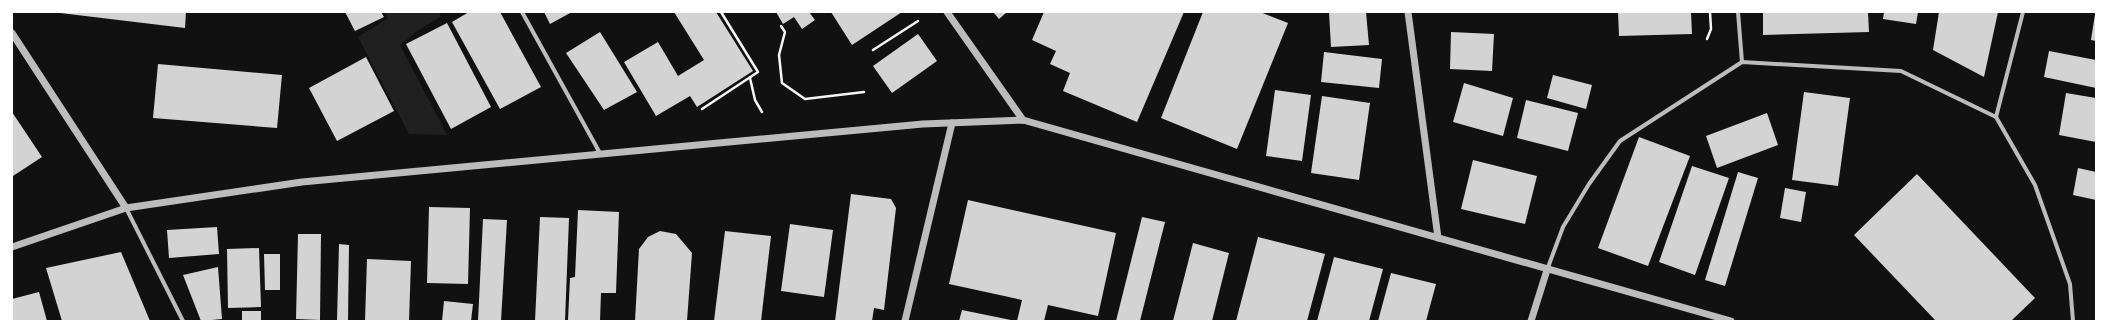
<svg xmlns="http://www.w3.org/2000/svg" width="2108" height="333" viewBox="0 0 2108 333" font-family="Signika,sans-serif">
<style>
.green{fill:#202020}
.building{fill:#d3d3d3}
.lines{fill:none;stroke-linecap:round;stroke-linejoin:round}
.path{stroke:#f5f5f5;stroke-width:2.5}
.minor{stroke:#bcbcbc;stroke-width:4}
.tertiary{stroke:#bcbcbc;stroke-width:7}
</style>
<rect width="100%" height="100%" fill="#111"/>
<polygon class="green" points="385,12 439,12 441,17 421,28 400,45 447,135 409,134 358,37 388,18"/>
<g class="building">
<polygon points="52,12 186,12 185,28"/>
<polygon points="345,12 381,12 384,17 355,31"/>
<polygon points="469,12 500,12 541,87 500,109 452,22"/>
<polygon points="544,12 572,12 550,24"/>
<polygon points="674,12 716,12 753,71 697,107 690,96 656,116 624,62 658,42 678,76 704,60"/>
<polygon points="776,12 809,12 815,20 802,29 794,17 783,24"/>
<polygon points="831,12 902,12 852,45"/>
<polygon points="993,12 1007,12 999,19"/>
<polygon points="1044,12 1184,12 1137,122 1063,91 1070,73 1050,64 1056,51 1032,40"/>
<polygon points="1203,12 1260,12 1288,23 1237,149 1161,118"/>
<polygon points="1329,12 1366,12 1369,45 1331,47"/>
<polygon points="1618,12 1691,12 1692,34 1619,36"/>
<polygon points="1763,12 1868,12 1869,32 1763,35"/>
<polygon points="1884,12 1918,12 1916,24 1883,19"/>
<polygon points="1939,12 1998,12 1984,77 1933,50"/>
<polygon points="2095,14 2096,15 2096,41 2091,40"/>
<polygon points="447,23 491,107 451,129 406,44"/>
<polygon points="600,32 637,92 604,110 566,53"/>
<polygon points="1451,32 1494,34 1492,71 1450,69"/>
<polygon points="918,34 937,61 892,93 873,66"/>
<polygon points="2049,51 2096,60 2096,88 2044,77"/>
<polygon points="1324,52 1382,59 1379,88 1321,82"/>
<polygon points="366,57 394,111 337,141 309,88"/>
<polygon points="158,64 282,75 277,128 153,118"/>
<polygon points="1553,75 1592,85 1586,109 1547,98"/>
<polygon points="1464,83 1513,98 1503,136 1453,122"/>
<polygon points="1275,90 1311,95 1302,161 1266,156"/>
<polygon points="1804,92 1850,98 1838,186 1792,180"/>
<polygon points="2066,93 2096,98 2096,142 2059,135"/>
<polygon points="1322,96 1370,103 1359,180 1311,173"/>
<polygon points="1526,100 1578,113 1568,151 1517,138"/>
<polygon points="12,112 42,157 13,176 12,174"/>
<polygon points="1767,113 1778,145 1717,168 1706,136"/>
<polygon points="1639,137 1690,156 1648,266 1598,248"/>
<polygon points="1473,160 1537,176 1525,224 1461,209"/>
<polygon points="1692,166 1729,178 1695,275 1659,262"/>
<polygon points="2078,168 2096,172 2096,200 2073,195"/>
<polygon points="1738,172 1758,178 1725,286 1705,280"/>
<polygon points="1917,174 2035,298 2011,321 1936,321 1854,235"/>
<polygon points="1785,188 1806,192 1801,222 1780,218"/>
<polygon points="851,194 891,199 896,208 884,310 874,308 872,321 835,321"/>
<polygon points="968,200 1116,233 1098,316 1048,305 1044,321 1017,321 1022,300 949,284"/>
<polygon points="429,207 470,208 468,284 427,283"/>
<polygon points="578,210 619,212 616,293 601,293 600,321 568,320 570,278 575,277"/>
<polygon points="540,217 569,218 565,321 535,321"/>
<polygon points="1142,217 1165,222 1140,321 1116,321"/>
<polygon points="483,219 507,220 501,321 478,321"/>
<polygon points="790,224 833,230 824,297 781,291"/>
<polygon points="217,227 219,254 169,258 167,230"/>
<polygon points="660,231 676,234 692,253 687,321 635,321 639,249 648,237"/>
<polygon points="725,231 771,236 761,321 714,321"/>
<polygon points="298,234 321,234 320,320 296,319"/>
<polygon points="1258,237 1325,254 1307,321 1236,321"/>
<polygon points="1193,243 1229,253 1212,321 1173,321"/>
<polygon points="339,244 349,245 348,321 337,321"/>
<polygon points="259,248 261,307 228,308 227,249"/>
<polygon points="121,252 150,321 62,321 46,268"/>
<polygon points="264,254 280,254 280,290 265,290"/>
<polygon points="1334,257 1383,269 1369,321 1317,321"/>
<polygon points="367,259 411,261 409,321 365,321"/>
<polygon points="218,267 222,319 201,321 183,275"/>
<polygon points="1391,273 1436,284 1426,321 1378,321"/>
<polygon points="39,292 47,321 12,321 12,299"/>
<polygon points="444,301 473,304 471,321 442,321"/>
<polygon points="962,310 1011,320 1011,321 959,321"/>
<rect x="242" y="311" width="19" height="10"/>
</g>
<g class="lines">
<g class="path">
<polyline points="781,26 785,32 779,55 782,83 805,99 864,92"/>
<polyline points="1707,39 1711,29 1710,12"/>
<polyline points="873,50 918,21"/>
<polyline points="750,78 755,100 762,112"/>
<polyline points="702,109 758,72 721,12"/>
</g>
<g class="minor">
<polyline points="522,12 601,155"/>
<polyline points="1738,12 1742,62"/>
<polyline points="2023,12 1996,117 2035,185 2070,284 2073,321"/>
<polyline points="126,208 183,321"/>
<polyline points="1547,270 1563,227 1589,184 1620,141 1742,62 1901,71 1996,117"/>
</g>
<g class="tertiary">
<polyline points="947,12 1023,120"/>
<polyline points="1408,12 1438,238"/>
<polyline points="12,33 126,208"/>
<polyline points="12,247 126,208 302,182 923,124 1023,120 1731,321"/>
<polyline points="905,321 952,123"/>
<polyline points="1531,321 1547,270"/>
</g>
</g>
<rect width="2108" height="333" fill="none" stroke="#ffffff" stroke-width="26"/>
</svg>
